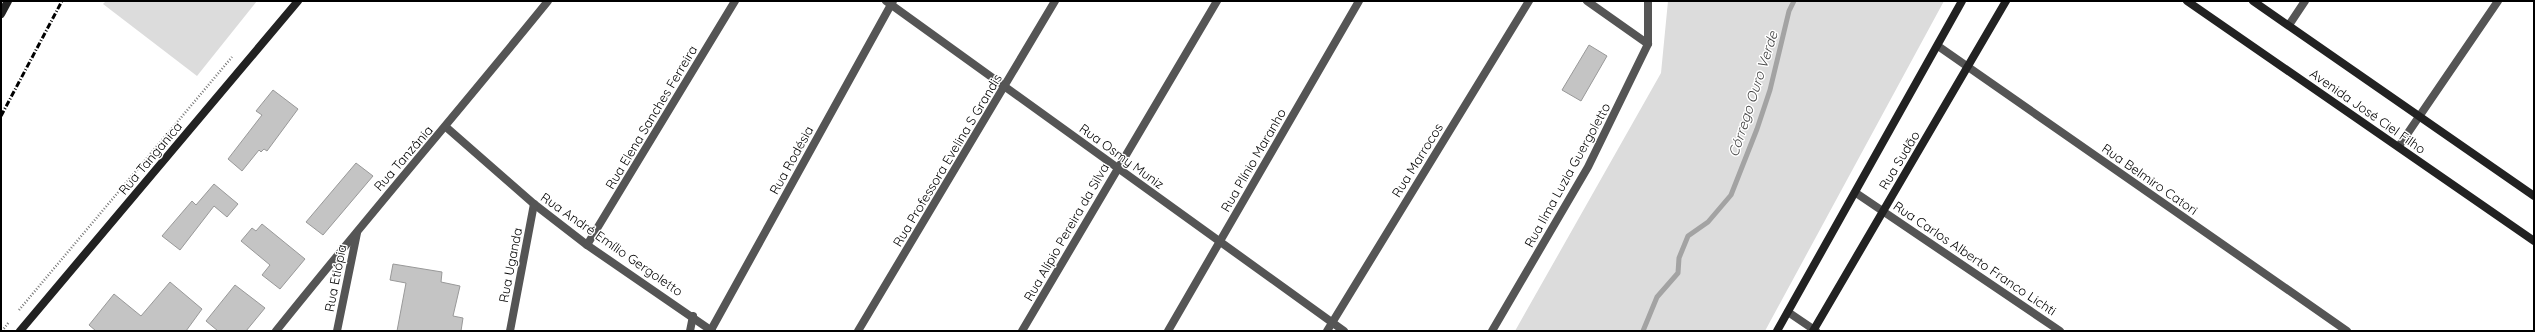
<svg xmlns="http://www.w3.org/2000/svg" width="2535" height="332" viewBox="0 0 2535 332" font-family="Quicksand,sans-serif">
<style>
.green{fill:#dcdcdc}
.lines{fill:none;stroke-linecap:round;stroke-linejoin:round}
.stream{stroke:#a3a3a3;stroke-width:5}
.building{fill:#c4c4c4;stroke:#999}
.path{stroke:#777;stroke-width:2.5;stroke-dasharray:1 2;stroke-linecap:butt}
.street{stroke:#555;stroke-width:8}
.secondary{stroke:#222;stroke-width:8}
.rail{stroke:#000;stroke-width:3;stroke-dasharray:6 2 1 2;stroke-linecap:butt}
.labels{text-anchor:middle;stroke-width:3;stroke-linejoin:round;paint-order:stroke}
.street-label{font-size:13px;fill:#000;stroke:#fff}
.water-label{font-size:14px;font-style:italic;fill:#444;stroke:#fff}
</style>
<rect width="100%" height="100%" fill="#fff"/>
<g class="green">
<polygon points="106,1 257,1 197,76 103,4"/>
<polygon points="1668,1 1944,1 1765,331 1515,331 1661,73"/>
</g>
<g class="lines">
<polyline class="stream" points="1643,331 1657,297 1678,273 1679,258 1688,236 1708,222 1731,195 1757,129 1770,90 1789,11 1794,1"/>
</g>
<g class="building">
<polygon points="1589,45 1607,56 1581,101 1562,90"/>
<polygon points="273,90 298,109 267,151 264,149 261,152 259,150 242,171 228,159 262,115 256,111"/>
<polygon points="356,163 373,176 323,235 306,222"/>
<polygon points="214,184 238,204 227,217 214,206 180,250 162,236 192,201 196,205"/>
<polygon points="262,224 305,259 280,289 262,275 270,265 241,241 252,228 256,231"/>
<polygon points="393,264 442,272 441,282 460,286 453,316 463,318 461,331 397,331 406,283 390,280"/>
<polygon points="170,282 202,309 186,331 96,331 89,325 114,294 141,316"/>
<polygon points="235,285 265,308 246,331 218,331 206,321"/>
</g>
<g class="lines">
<g class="path">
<polyline points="19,310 232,57"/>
<polyline points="2,331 9,322"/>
</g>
<g class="street">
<polyline points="886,1 1344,331"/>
<polyline points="1587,1 1648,44"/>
<polyline points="2289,25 2305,1"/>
<polyline points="1938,46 2347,331"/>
<polyline points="446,127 534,204 587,245 712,331"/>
<polyline points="2399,146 2498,1"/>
<polyline points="1856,193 2060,331"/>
<polyline points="587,245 735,1"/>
<polyline points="1788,312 1816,331"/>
<polyline points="711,330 893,1"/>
<path d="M276,331C365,220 458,112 548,1"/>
<polyline points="337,331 357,233"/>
<polyline points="510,331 534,204"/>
<polyline points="690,331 693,316"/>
<polyline points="858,331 1055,1"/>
<polyline points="1022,331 1217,1"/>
<polyline points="1168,331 1359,1"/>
<polyline points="1327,331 1529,1"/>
<polyline points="1492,331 1588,167 1648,44 1648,1"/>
</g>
<g class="secondary">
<polyline points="2187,1 2534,241"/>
<polyline points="2253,1 2534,196"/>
<polyline points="1,14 8,1"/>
<polyline points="20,331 298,1"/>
<polyline points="1777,331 1962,1"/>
<polyline points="1813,331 2006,1"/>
</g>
<polyline class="rail" points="1,116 62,1"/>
</g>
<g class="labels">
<g class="street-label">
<text transform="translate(2368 111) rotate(35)" y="5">Avenida José Ciel Filho</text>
<text transform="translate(651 117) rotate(-59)" y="5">Rua Elena Sanches Ferreira</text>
<text transform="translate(1122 156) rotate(36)" y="5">Rua Osmy Muniz</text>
<text transform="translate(150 158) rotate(-50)" y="5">Rua Tanganica</text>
<text transform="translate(403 158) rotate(-49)" y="5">Rua Tanzânia</text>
<text transform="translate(791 160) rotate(-61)" y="5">Rua Rodésia</text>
<text transform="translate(947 160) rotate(-59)" y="5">Rua Professora Evelina S Grandis</text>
<text transform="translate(1253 160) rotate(-60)" y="5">Rua Plínio Maranho</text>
<text transform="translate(1417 160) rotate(-58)" y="5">Rua Marrocos</text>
<text transform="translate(1899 160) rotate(-59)" y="5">Rua Sudão</text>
<text transform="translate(1567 175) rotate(-61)" y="5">Rua Ilma Luzia Guergoletto</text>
<text transform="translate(2150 179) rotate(35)" y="5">Rua Belmiro Catori</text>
<text transform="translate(1066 232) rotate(-60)" y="5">Rua Alípio Pereira da Silva</text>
<text transform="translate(612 244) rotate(35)" y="5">Rua André Emílio Gergoletto</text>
<text transform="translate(1975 258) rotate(34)" y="5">Rua Carlos Alberto Franco Lichti</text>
<text transform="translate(510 265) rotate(-79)" y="5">Rua Uganda</text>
<text transform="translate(335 278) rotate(-79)" y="5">Rua Etiópia</text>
</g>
<g class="water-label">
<text transform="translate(1753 94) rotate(-72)" y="5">Córrego Ouro Verde</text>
</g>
</g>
<rect width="2535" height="332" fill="none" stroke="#000000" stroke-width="4"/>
</svg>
